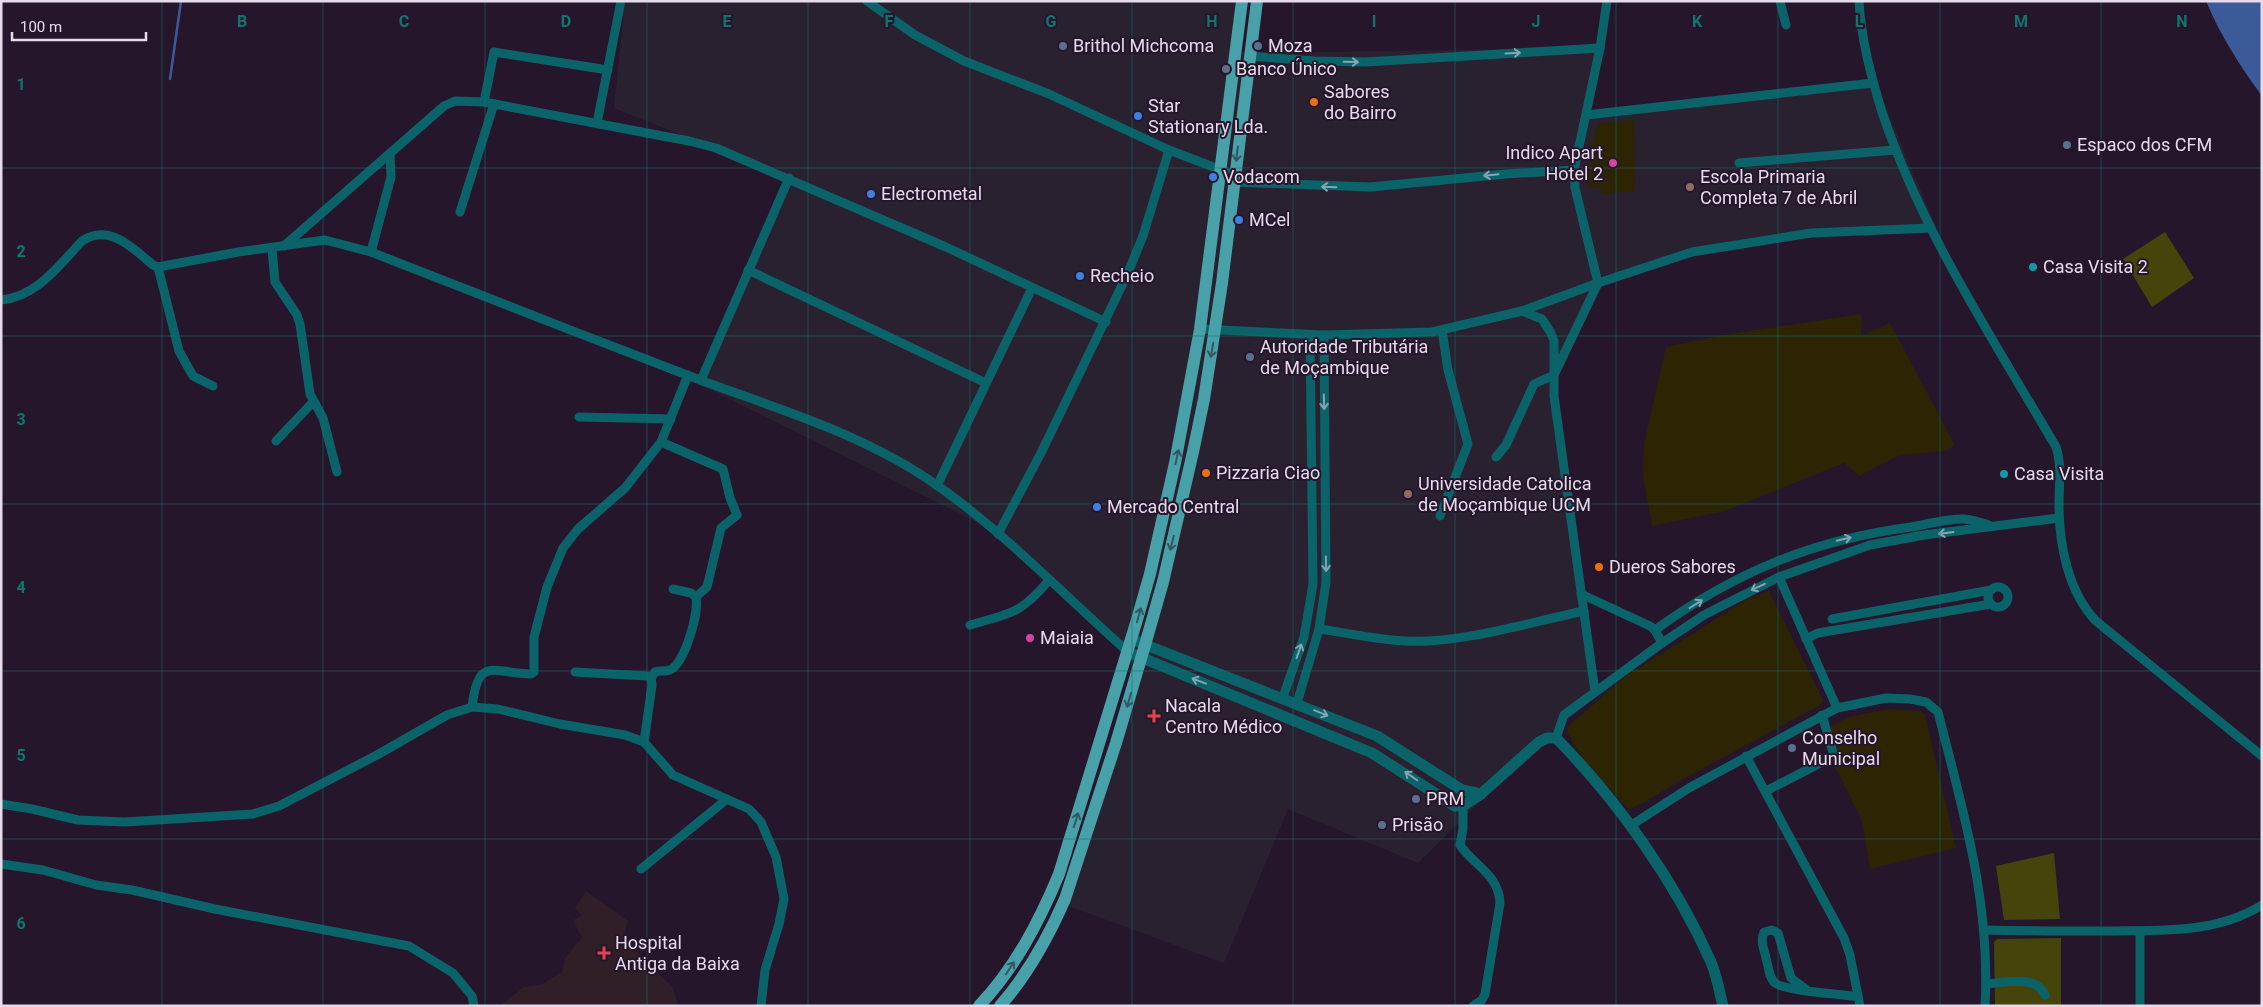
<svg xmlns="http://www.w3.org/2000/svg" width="2263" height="1007" viewBox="0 0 2263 1007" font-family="Roboto,sans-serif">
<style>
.commercial{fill:#292130}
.medical{fill:#301f26}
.green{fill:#45450b}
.sand{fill:#2c2403}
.water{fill:#3d5a98}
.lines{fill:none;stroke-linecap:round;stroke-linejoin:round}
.stream{stroke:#3d5a98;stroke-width:2.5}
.minor{stroke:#0b636a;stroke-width:9}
.tertiary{stroke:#0b636a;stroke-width:11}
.primary{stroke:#48a1a9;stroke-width:12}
.oneway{stroke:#83a5b0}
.oneway2{stroke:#355564}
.grid{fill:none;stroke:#0f766e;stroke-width:1;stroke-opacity:0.55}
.service-dot{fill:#5c6f8a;stroke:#26162c;stroke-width:2}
.food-dot{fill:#e8710a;stroke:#26162c;stroke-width:2}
.shop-dot{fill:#3f7fe0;stroke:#26162c;stroke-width:2}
.hotel-dot{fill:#d1479c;stroke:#26162c;stroke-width:2}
.education-dot{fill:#8d6e63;stroke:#26162c;stroke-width:2}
.culture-dot{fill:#0f9aa8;stroke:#26162c;stroke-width:2}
.health-dot{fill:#e0444e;stroke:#26162c;stroke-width:2}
.labels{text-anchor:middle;stroke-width:4;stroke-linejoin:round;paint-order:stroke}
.poi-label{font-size:18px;fill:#e6dbea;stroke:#26162c;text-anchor:start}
.grid-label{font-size:16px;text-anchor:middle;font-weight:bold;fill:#0f766e;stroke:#26162c;stroke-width:4;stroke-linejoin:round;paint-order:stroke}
</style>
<rect width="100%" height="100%" fill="#26162c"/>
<polygon class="commercial" points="625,1 1241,1 1235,51 1250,53 1597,48 1586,113 1876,84 1936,227 1812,230 1595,277 1551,375 1600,694 1543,739 1418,863 1288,809 1224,963 1066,905 1144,663 1100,633 999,533 697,383 789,178 614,108"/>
<polygon class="medical" points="586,891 628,921 623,938 673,988 678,1006 499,1006 524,987 542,984 562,972 565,958 582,938 573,920 582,916 575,908"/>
<g class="green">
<polygon points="2165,232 2194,278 2152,307 2123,259"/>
<polygon points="2054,853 2060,919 2004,920 1996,866"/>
<polygon points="2061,938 2061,1006 1995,1006 1994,942 1997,939"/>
</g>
<g class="sand">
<polygon points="1634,120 1635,191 1603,194 1601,188 1588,186 1591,149 1598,123"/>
<polygon points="1862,314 1861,336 1890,323 1955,445 1946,451 1900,455 1859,476 1844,463 1725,511 1652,526 1643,476 1644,444 1666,347 1723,335"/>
<path d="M1769,591L1823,700L1822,704L1678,782L1643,803L1629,809C1605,785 1579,760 1566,728L1626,676L1746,600Z"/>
<polygon points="1888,709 1919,711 1925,714 1956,848 1870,869 1862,821 1835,766 1836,756 1831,726 1849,717"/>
</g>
<path class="water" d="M2206,1H2262V96C2240,66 2220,35 2206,1Z"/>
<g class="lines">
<polyline class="stream" points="170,79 181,1"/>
<g class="minor">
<polyline points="867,1 915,35 964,61 1049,94 1169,150 1234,175"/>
<polyline points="1780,1 1786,25"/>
<path d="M1859,1C1861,39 1871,76 1882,112C1922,232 1993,339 2056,447C2062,465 2059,486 2059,505C2059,544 2068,592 2096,621L2262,756"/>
<polyline points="1250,56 1314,61 1365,62 1600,48"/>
<polyline points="484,102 494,52 608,70"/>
<polyline points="1586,115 1873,83"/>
<polyline points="597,123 621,1"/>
<polyline points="1739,163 1895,150"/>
<polyline points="1234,182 1370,187 1506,174 1574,170"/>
<polyline points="460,212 494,104"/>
<polyline points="284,246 444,106 455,101 484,102 689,141 716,148 946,247 1106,322"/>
<polyline points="272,249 275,282 297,315 300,324 310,394 323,418 337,472"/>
<polyline points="371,252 391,177 390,153"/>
<polyline points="158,267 179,351 193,376 213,386"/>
<polyline points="748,270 986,383"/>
<path d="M1,300C37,297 59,265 82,241C109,223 133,248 153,265L158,267L238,252L325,240L371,252C481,295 590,338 700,380C781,410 866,435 938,486C1006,534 1065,596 1128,652"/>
<polyline points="1522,311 1542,319 1551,333 1554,341 1554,396 1595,692"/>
<polyline points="1200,329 1324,335 1432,332 1522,311 1598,283 1692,252 1811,233 1930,228"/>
<polyline points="701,380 789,178"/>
<polyline points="579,417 671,419"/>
<polyline points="276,441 314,401"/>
<polyline points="661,442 723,469 730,498 737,515 721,528 707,587 696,597"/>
<polyline points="1496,457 1506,445 1534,384 1554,375 1598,283 1575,188 1574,170 1600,48 1607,1"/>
<polyline points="937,486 1032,288"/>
<polyline points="1440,516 1468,444 1448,370 1442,330"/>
<polyline points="998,534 1041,453 1127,275 1143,236 1169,150"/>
<polyline points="1779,577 1837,708"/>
<circle cx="1998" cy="597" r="10"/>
<polyline points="1581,594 1650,626 1655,630 1662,643"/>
<polyline points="1832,619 1991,590"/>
<path d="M970,625C1011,613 1021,614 1049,580"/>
<path d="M1319,629C1348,633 1377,640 1406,641C1459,644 1531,622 1584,611"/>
<path d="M1655,630C1735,572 1813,540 1911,527C1928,524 1946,519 1963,519C1972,519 1981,523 1989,525"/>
<polyline points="1806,639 1818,633 1991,604"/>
<polyline points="575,672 647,676 651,678 652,685 644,742"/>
<path d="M651,678L655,672C660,670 665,672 670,670C685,663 699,613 696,597L691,593L673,589"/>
<polyline points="1283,697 1304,637 1313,584 1310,335"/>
<polyline points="1297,703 1319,629 1326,582 1324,335"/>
<path d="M472,707C478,655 493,673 531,674L534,672V637L547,587L563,548L578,529L625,488L661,442L688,375"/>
<polyline points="1556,738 1564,715 1662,643 1704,615 1779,577 1870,545 1924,535 2059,518"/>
<polyline points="1746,756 1844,938 1850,955 1860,1006"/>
<polyline points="1766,791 1834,756 1822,715"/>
<polyline points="1,804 32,809 78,820 125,822 253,814 279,806 377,755 447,715 472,707 498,709 560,724 625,735 644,742 673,775 749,809 761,822 776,857 784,899 779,924 765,970 761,1006"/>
<path d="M1463,806V829L1460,845C1473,865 1499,874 1500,903L1485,994L1482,1000L1473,1006"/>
<path d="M1630,826L1689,788L1837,708L1886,698L1910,699L1926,702L1938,712C1963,811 1991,903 1985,1006"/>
<polyline points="1,864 43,870 96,885 132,890 215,909 409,946 453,973 472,996 474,1006"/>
<polyline points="641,869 727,799"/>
<path d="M1985,930C2026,931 2067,931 2108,931C2161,930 2215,934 2262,905"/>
<polyline points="2140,931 2140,1006"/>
<path d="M1986,984C2005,983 2036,974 2045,995"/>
<path d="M1807,990L1791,978L1778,933L1772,930L1764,932C1760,941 1764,949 1766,958C1768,965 1769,978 1775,983C1784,991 1843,994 1858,997"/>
</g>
<g class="tertiary">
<polyline points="1131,639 1377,736 1462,790 1481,794"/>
<path d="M1128,652L1372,753L1455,806H1463L1481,794L1539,742L1547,738H1556C1618,801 1675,881 1711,962C1717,976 1719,991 1723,1006"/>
</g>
<g class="primary">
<path d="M979,1006C1015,968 1039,922 1059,874L1136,623L1150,574L1175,463L1200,329L1242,1"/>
<path d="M1000,1006C1028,974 1048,938 1065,899L1116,743L1145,645L1163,582L1193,452L1204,399L1222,283L1257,1"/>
</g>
</g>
<defs><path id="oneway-shaft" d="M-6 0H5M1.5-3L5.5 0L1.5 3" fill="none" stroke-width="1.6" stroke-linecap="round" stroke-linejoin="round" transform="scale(1.25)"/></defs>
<g class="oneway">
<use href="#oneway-shaft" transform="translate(1513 53) rotate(-3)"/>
<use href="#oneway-shaft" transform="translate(1351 62) rotate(1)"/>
<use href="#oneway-shaft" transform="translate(1491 175) rotate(174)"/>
<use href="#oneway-shaft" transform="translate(1329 187) rotate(-178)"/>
<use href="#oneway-shaft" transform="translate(1324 402) rotate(89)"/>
<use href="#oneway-shaft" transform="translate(1946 533) rotate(173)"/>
<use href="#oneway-shaft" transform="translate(1844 539) rotate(-13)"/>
<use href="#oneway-shaft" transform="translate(1326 564) rotate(89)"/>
<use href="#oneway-shaft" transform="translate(1758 587) rotate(155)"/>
<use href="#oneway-shaft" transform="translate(1696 604) rotate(-32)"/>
<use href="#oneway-shaft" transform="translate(1299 651) rotate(-71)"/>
<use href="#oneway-shaft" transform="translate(1199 681) rotate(-159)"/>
<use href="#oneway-shaft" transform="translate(1321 713) rotate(22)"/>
<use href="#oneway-shaft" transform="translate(1411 776) rotate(-145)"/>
</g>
<g class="oneway2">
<use href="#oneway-shaft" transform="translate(1237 154) rotate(97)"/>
<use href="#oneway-shaft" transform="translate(1212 350) rotate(100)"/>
<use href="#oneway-shaft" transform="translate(1177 457) rotate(-78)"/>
<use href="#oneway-shaft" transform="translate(1172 543) rotate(104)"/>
<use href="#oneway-shaft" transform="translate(1139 615) rotate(-74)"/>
<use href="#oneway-shaft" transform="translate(1129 700) rotate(106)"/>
<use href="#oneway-shaft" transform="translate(1076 820) rotate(-73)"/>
<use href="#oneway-shaft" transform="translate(1010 968) rotate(-57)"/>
</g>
<path class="grid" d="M162,1V1006M323,1V1006M485,1V1006M647,1V1006M808,1V1006M970,1V1006M1132,1V1006M1293,1V1006M1455,1V1006M1616,1V1006M1778,1V1006M1940,1V1006M2101,1V1006M1,168H2262M1,336H2262M1,504H2262M1,671H2262M1,839H2262"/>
<g class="service-dot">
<circle cx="1063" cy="46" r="5"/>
<circle cx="1258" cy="46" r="5"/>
<circle cx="1226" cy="69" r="5"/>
<circle cx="2067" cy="145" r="5"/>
<circle cx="1250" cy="357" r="5"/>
<circle cx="1792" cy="748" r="5"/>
<circle cx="1416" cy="799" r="5"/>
<circle cx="1382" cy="825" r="5"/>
</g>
<g class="food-dot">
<circle cx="1314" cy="102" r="5"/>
<circle cx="1206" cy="473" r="5"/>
<circle cx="1599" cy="567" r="5"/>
</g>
<g class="shop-dot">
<circle cx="1138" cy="116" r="5"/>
<circle cx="1213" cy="177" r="5"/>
<circle cx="871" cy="194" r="5"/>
<circle cx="1239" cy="220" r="5"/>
<circle cx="1080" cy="276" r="5"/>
<circle cx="1097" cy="507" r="5"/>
</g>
<g class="hotel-dot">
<circle cx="1613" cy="163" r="5"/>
<circle cx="1030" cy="638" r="5"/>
</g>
<g class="education-dot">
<circle cx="1690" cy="187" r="5"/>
<circle cx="1408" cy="494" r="5"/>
</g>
<g class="culture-dot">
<circle cx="2033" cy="267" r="5"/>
<circle cx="2004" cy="474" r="5"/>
</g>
<g class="health-dot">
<path d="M1151.5 708.5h5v5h5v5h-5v5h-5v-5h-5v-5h5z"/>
<path d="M601.5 945.5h5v5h5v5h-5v5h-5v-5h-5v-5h5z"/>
</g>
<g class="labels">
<g class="poi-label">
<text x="1073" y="52">Brithol Michcoma</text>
<text x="1268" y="52">Moza</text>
<text x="1236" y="75">Banco Único</text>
<text x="1324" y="98">Sabores<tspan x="1324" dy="21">do Bairro</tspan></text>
<text x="1148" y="112">Star<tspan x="1148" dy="21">Stationary Lda.</tspan></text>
<text x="2077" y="151">Espaco dos CFM</text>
<text x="1603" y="159" text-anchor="end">Indico Apart<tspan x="1603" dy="21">Hotel 2</tspan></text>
<text x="1223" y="183">Vodacom</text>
<text x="1700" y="183">Escola Primaria<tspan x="1700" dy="21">Completa 7 de Abril</tspan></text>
<text x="881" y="200">Electrometal</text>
<text x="1249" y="226">MCel</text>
<text x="2043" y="273">Casa Visita 2</text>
<text x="1090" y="282">Recheio</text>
<text x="1260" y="353">Autoridade Tributária<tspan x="1260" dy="21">de Moçambique</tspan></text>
<text x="1216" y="479">Pizzaria Ciao</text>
<text x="2014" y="480">Casa Visita</text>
<text x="1418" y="490">Universidade Catolica<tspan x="1418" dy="21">de Moçambique UCM</tspan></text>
<text x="1107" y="513">Mercado Central</text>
<text x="1609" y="573">Dueros Sabores</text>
<text x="1040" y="644">Maiaia</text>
<text x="1165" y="712">Nacala<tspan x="1165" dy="21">Centro Médico</tspan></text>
<text x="1802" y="744">Conselho<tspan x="1802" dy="21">Municipal</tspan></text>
<text x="1426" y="805">PRM</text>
<text x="1392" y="831">Prisão</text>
<text x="615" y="949">Hospital<tspan x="615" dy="21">Antiga da Baixa</tspan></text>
</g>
</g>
<g class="grid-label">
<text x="242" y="27">B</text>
<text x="404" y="27">C</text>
<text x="566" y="27">D</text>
<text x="727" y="27">E</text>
<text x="889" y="27">F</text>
<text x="1051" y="27">G</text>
<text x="1212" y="27">H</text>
<text x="1374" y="27">I</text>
<text x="1536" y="27">J</text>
<text x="1697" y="27">K</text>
<text x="1859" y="27">L</text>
<text x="2021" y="27">M</text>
<text x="2182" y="27">N</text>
<text x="21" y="90">1</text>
<text x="21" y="257">2</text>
<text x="21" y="425">3</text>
<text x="21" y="593">4</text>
<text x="21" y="761">5</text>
<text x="21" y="929">6</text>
</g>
<rect width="2263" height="1007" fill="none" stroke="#e6dbea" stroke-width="5"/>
<path d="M12 32v8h134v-8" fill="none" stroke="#e6dbea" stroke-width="2.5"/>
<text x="20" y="32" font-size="15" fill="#e6dbea" stroke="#26162c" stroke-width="4" paint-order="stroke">100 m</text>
</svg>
